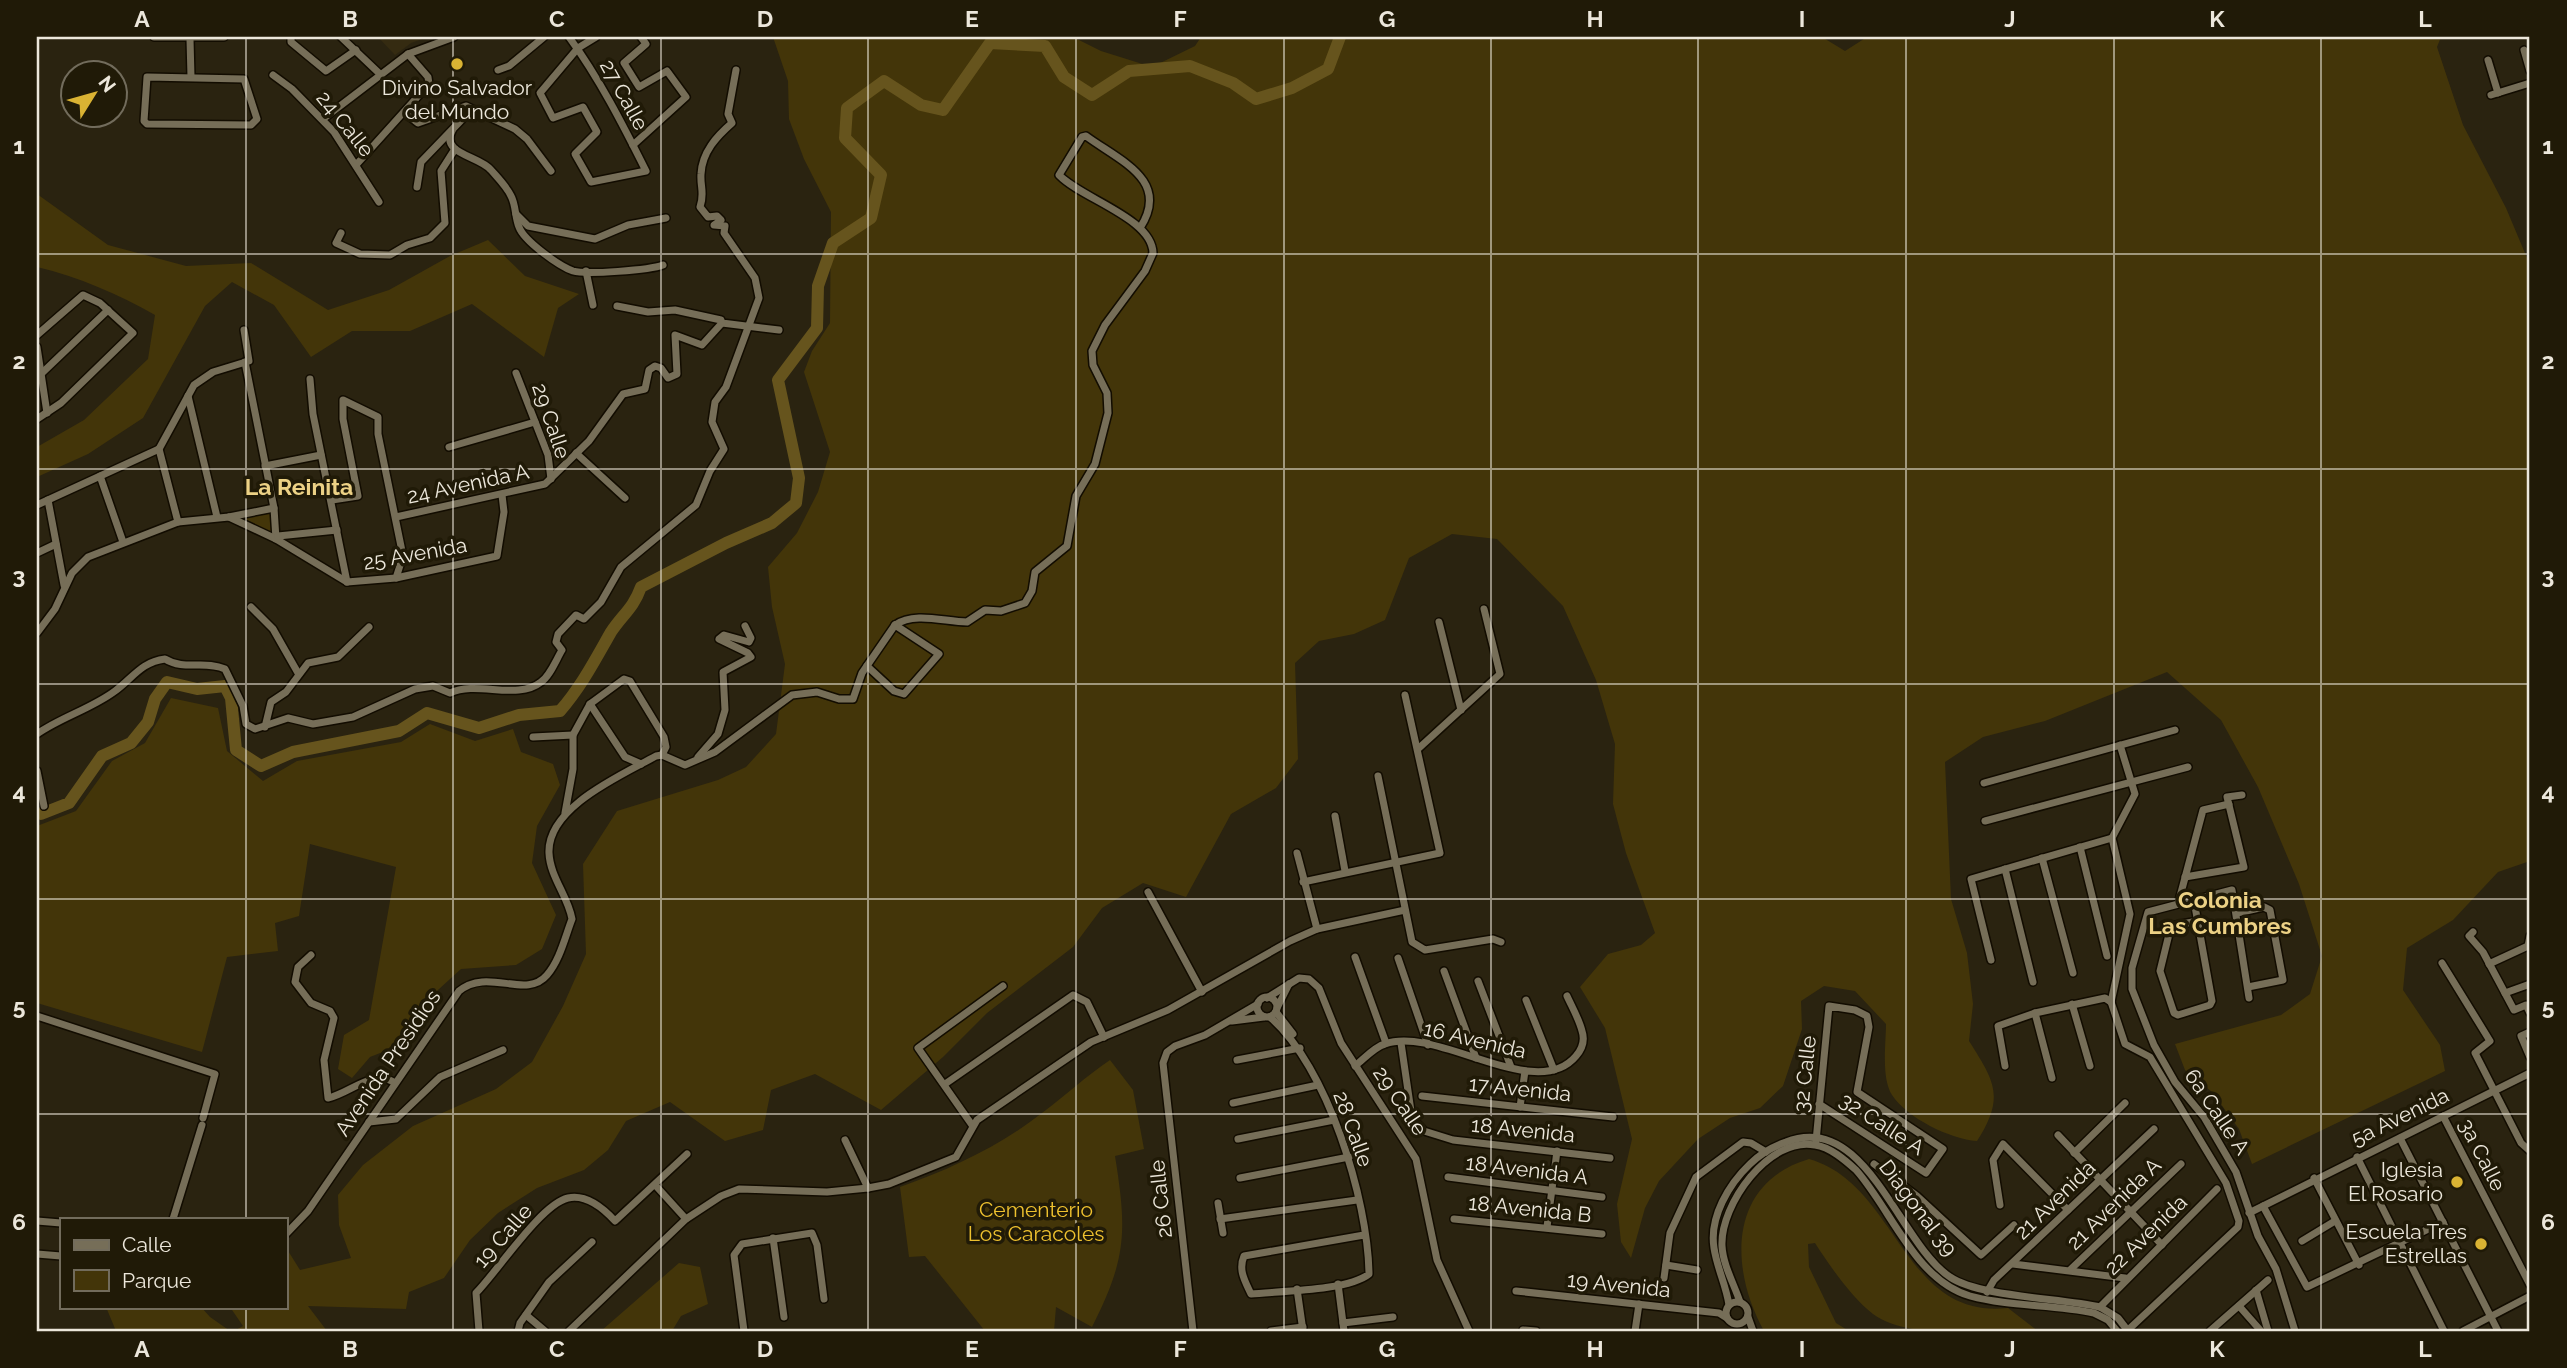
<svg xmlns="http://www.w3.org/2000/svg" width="2567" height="1368" viewBox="0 0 2567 1368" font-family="Raleway,sans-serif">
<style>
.built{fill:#352b11}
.green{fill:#433509}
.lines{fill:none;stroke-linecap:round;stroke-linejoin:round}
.river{stroke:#66541d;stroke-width:12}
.minor-casing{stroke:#120c00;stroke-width:10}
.minor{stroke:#766e58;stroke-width:7}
.grid{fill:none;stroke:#ece7db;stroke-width:2;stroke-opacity:0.55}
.poi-dot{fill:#dab333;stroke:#201a07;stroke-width:2.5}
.labels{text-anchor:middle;stroke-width:7;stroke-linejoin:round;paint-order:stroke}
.poi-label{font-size:21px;fill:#ece7db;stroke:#201a07;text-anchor:end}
.street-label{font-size:21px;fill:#ece7db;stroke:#201a07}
.park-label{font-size:21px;fill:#eec12f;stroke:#201a07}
.neighbourhood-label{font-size:23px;font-weight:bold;fill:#ecd185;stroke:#201a07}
.neatline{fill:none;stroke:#ece7db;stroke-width:2.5}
.grid-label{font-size:23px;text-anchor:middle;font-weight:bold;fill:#ece7db}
</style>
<rect width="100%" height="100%" fill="#2a2310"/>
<polygon class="built" points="378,37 428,37 411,43 395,55"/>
<g class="green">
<path d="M773,37H1073L1101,51L1152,67L1195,46L1201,37H1822L1845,51L1867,37H2441L2437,47L2463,125L2506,208L2530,265V861L2498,872L2453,920L2407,948L2403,990L2440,1045L2445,1071L2252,1164L2239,1129L2212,1092L2185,1070L2175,1044L2281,1015L2310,994L2322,956L2299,884L2258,787L2221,720L2167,672L2045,721L1983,737L1945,762L1951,899L1967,953L1973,1004L1969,1041C1995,1082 2005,1097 1977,1141C1950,1139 1907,1118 1892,1095C1881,1077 1886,1044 1886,1024L1855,991L1824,986L1801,1001L1802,1029L1783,1086L1760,1108L1730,1118L1698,1139L1659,1181L1645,1208L1631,1258L1621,1242L1617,1204L1632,1139L1605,1028L1580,987L1608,954L1641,945L1655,933L1626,853L1613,804L1615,744L1596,680L1563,606L1497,539L1452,534L1409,558L1385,620L1354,634L1319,641L1295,663L1298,759L1276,788L1231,814L1186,897L1143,883L1102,908L1073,947L987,1013L943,1057L881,1110L815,1074L771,1090L763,1130L725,1141L670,1102L626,1121L608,1150L584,1170L537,1188L498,1213L470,1240L444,1278L409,1292L406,1309L308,1306L327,1331H234L243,1326L230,1307H285V1246L300,1270L351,1258L339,1225L338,1195L363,1165L413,1126L496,1089L532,1062L563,1006L586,954L583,864L617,811L718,780L746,767L776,734L785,664L772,607L768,567L797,533L818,492L830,452L804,372L812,351L830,323L831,212L804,159L789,119L788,81Z"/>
<path d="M37,194L108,245L186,266L251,263L328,310L389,290L450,256L488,240L525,276L579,294L558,308L544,357L472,304L410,331H352L311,357L274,305L232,282L205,306L143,418L88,454L37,477V447L84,420L148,359L155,315C118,294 79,277 37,267Z"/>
<polygon points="270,511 274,534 241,517"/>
<polygon points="171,698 218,708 227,751 263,781 297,761 401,742 430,724 475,741 513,729 521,752 553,764 560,785 537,826 532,863 556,915 542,949 516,965 461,969 427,1000 403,1044 370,1057 352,1078 338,1069 344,1035 369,1020 396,867 310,844 299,916 275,923 278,951 227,957 202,1052 37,1003 37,826 76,811 112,761 145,743"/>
<path d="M1110,1060L1133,1090L1144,1149L1115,1156C1127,1231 1127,1258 1092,1327L1056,1307L1054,1331H985L925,1256L909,1257L900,1187C951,1169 1000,1146 1042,1113C1065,1096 1086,1076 1110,1060Z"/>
<path d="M1809,1159C1898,1184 1902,1320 2008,1308L2038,1331C1994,1331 1909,1341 1873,1314C1852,1298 1829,1265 1815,1243L1808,1244L1809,1267L1836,1323L1849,1331H1764C1729,1268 1728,1183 1809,1159Z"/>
<polygon points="679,1263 700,1267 708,1304 681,1316 672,1331 601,1331"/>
<polygon points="106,1307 201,1307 210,1317 230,1331 116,1331"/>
</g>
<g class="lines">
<path class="river" d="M37,810L41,814L69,803L102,756L131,743L148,722L155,699L167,682L197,689L225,686L231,698L236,750L261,766L293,752L399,731L427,713L479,728L519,715L560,711C581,687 595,660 611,632C623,614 633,609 641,587L726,543L772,523L796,503L799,478L778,380L817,328L818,286L833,243L871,218L881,175L845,138L847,108L884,81L921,105L943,110L990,43L1045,46L1064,77L1092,95L1129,71L1190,66L1233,83L1256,99L1292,88L1328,69L1340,37"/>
<g class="minor-casing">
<g id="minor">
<polyline points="154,37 224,37"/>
<polyline points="291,37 291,42 326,71 356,50"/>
<polyline points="341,37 381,75"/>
<path d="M569,37C599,78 623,125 646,171L591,182L575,154L597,132L583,107L553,118L540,93L578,48L596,37"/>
<polyline points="190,39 191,77"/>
<polyline points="2524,50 2530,71"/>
<polyline points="2488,60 2498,93"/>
<polyline points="498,70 509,66 544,37"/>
<polyline points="273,75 292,89 334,132 379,202"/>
<polygon points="147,77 244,79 257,119 251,125 147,124 144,121"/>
<polyline points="2491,95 2530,83"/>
<polyline points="405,113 418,123 466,106 515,129 527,139 551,171"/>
<polyline points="323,119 408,54 454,37"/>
<path d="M452,131C440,154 480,156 491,170C498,178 507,187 511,196C516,205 515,218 519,227C524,241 559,266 573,271C586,275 650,270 663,265"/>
<polyline points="633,145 686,97 667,71 639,87 624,63 646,44 641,37"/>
<polyline points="356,165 429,84 428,77 408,54"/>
<polyline points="417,187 421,162 471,110"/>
<polyline points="516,214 528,226 595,239 628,225 666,218"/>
<polyline points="341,233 336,243 360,254 390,255 407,245 430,238 445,223 441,171 455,149"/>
<polyline points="586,271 593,305"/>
<polyline points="617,306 648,312 675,310 721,320 722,323 779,330"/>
<polyline points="37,335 83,295 100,303 133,333 61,403 37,419"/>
<polyline points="37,347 47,413"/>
<polyline points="245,362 274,508 276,539"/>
<polyline points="516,373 548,455 551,479"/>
<polyline points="41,374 108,310"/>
<polyline points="310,379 313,414 347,582"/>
<polyline points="188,396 217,517"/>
<polyline points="449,447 535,422"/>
<polyline points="159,449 178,522"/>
<polyline points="576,453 625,498"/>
<polyline points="265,466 321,455"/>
<polyline points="100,476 123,542"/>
<polyline points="48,500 64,585"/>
<polyline points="332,500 358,496 343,419 343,400 378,417 378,434 403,556 396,578"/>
<polyline points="37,505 159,449 194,385 213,372 249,361 244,330"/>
<polyline points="229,517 276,539 347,582 396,578 497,556 504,512 502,495"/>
<polyline points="396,517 545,484 589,441 623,394 645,389 649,370 655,366 661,368 668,378 677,374 675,335 702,345 722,323"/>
<polyline points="278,536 337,530"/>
<polyline points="37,553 56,544"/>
<polyline points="251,607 273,629 298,673"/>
<polyline points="1439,622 1461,710"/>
<path d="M895,625C915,611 945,622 967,622L985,610L1001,611L1025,603L1032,591L1035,572L1067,546L1076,496L1095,464L1108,413L1107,393L1093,365L1092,351L1105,325L1145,271L1153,253C1152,218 1082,199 1059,175L1082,137L1086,136C1120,161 1171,180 1140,228"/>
<polyline points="37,633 55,609 72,573 88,557 178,522 229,517 274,508"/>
<polyline points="867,666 894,691 904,694 939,654 895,625"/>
<polyline points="590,704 625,757 641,764"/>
<polyline points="265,727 271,702 286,692 308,663 338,657 369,627"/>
<path d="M37,734C61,717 91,709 115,691C133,678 141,662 165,659C184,671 205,660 225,669L243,706L246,724L255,729L288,718L313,724L353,717L415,689L433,686L450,693C477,680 517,701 541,682C550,676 556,660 562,650L556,642L558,634L576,615L584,619L601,602L621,567L696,505L710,471L724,449L712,422L715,402L726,387L759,298L755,278L724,233L725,226L714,225L721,220L717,216L708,217L700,207C705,193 700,187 701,174C702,152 717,136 732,123L728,114L736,70"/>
<polyline points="533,737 573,735"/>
<polyline points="2120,745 2135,794 2112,838 2130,914 2111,1002 2125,1044 2150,1057 2226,1183 2239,1221 2238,1227 2127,1331"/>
<polyline points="1419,748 1500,674 1484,609"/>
<polyline points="698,757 718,734 725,710 723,672 751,657 748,653 719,639 724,635 749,642 751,638 745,626"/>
<polyline points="37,771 44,806"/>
<polyline points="1378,776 1412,942 1425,950 1493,939 1501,942"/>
<polyline points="1984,783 2175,730"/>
<polyline points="565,813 573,769 573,735 590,704 624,679 630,681 664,737 666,747 662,755"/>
<polyline points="1335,816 1345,871"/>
<polyline points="1985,821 2188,767"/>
<polyline points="2080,847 2107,956"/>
<polyline points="1297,853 1317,929"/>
<polyline points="2042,858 2073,973"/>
<polyline points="2005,869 2033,982"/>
<polyline points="2185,877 2244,867 2227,797 2242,795"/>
<polyline points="1303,882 1440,853 1405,695"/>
<polyline points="1148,892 1202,992"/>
<polyline points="2194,901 2212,1001 2210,1005 2178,1015 2174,1013 2160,971 2171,926 2198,921"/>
<polyline points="2178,904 2203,810 2229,804"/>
<polyline points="2237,913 2264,907 2270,910 2283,980 2248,987"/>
<polyline points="2473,932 2469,936 2483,952 2514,1010 2526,1005 2530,1013"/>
<path d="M311,955L298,967L295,982L311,1003L330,1011L334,1018L324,1060L328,1098C351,1093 373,1068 395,1083"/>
<polyline points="1355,957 1386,1043"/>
<polyline points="1398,958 1428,1045"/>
<polyline points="1991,960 1971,879 2112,838"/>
<polyline points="2442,963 2490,1041 2475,1053 2521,1143 2530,1151"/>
<polyline points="2489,964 2528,946 2530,936"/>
<polyline points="1444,971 1476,1058"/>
<polyline points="1478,981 1511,1067"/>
<polyline points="2505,993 2530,984"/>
<circle cx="1267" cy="1007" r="10"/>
<polyline points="1267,998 1299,978 1309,979 1319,988 1341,1043 1416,1159 1437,1260 1469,1331"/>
<polyline points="2249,998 2232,890 2148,912 2132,968 2132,989 2154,1045 2175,1082 2204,1117 2236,1172 2258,1236 2276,1269 2295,1331"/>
<polyline points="1526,1000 1554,1070"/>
<polyline points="2072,1004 2090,1066"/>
<polyline points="1277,1008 1289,984"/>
<polyline points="1276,1012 1293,1034"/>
<polyline points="2035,1013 2052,1078"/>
<polyline points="37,1016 215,1074 203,1118"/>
<path d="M1270,1017C1327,1066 1368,1199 1369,1274C1348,1291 1279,1291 1251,1294C1245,1281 1238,1270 1244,1256L1364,1235"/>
<polyline points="1232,1021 1264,1017"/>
<polyline points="2530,1032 2521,1036 2530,1057"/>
<polyline points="1401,1043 1412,1118 1424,1131 1453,1140 1610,1158"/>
<polyline points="1237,1060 1300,1048"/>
<path d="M1355,1066C1364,1059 1374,1047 1385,1044C1437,1025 1536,1104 1576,1056C1582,1049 1585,1040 1582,1031C1579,1019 1572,1007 1567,996"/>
<polyline points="2005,1066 1998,1026 2035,1013 2105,998 2111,1002"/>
<polyline points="945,1084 1073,995 1087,1002 1104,1037"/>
<polyline points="1422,1096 1613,1117"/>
<polyline points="1233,1103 1318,1085"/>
<polyline points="1520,1107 1525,1071"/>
<polyline points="2443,1116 2530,1285"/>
<polyline points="369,1122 396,1119 440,1077 503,1050"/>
<polyline points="972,1125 918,1048 1003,986"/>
<polyline points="2058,1135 2162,1245"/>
<polyline points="2400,1138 2498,1331"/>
<polyline points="1238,1139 1334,1120"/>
<polyline points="845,1140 868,1188"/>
<polyline points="1816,1141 1829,1006 1855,1010 1867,1016 1869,1027 1857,1092 1943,1149 1926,1173 1819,1104"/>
<polyline points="2074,1153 2125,1103"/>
<polyline points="2357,1157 2444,1331"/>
<polyline points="1874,1164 1917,1196 1981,1255 2014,1225"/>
<polyline points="1448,1177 1602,1197"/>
<polyline points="1240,1178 1349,1157"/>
<polyline points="2314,1178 2359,1265"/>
<polyline points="656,1186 686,1219"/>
<polyline points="1218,1203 1223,1233"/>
<polyline points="2000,1205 1993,1160 2003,1144 2068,1210"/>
<polyline points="2263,1206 2307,1287 2443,1222"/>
<polyline points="2249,1213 2530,1073"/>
<polyline points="173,1219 202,1125"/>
<polyline points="1220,1219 1357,1200"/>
<polyline points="1454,1219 1602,1234"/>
<polyline points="37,1221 61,1223"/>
<polyline points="1547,1227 1557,1151"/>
<path d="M285,1235L308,1211L459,991C488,967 526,1000 547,975C560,960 565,937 572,919C568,896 550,877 549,853C547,807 622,775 656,756L662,755L685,765L715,752L792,695L817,692L839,699H853L862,673L895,625"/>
<polyline points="773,1238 784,1317"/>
<polyline points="2302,1241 2335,1221"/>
<polyline points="37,1254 61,1256"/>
<polyline points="2013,1264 2125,1278"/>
<polyline points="1666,1265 1697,1270"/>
<polyline points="2071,1269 2181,1164"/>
<polyline points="1664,1278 1670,1233 1696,1177 1743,1142 1751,1143 1766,1152"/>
<polyline points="1338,1284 1344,1331"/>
<polyline points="1297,1289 1303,1331"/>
<polyline points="2256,1290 2268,1331"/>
<polyline points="1516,1291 1719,1313 1727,1318"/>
<polyline points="1987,1292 1994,1280 2154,1129"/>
<circle cx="1737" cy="1313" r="11"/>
<path d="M1740,1302C1734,1284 1723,1265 1722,1246C1720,1205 1769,1136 1815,1145C1830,1147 1845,1160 1856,1170C1891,1209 1915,1280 1970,1296C2010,1307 2054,1304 2094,1313L2108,1320L2117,1331"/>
<path d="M1729,1305C1726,1285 1717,1268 1714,1248C1709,1217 1729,1184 1750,1164C1761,1153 1772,1147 1786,1142C1866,1110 1899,1244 1950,1277C1979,1297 2061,1298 2100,1307L2118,1318L2128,1331"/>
<polyline points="2239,1306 2261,1331"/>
<polyline points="2100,1307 2217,1189"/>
<polyline points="526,1315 545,1331"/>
<polyline points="1748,1317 1753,1331"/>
<polyline points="1343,1323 1393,1317"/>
<polyline points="1523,1330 1536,1331"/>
<path d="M479,1331L476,1293C497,1272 541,1204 568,1198C586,1194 604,1209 615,1221L687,1154"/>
<polyline points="518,1331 520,1323 549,1282 592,1242"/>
<polyline points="569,1331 686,1219 721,1196 739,1189 827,1192 868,1188 889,1184 956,1157 977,1120 1091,1042 1168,1010 1290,941 1317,929 1405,910"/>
<polyline points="744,1331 734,1255 742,1244 812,1233 817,1245 824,1299"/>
<polyline points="1193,1331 1163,1063 1167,1052 1175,1046 1205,1035 1258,1004"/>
<polyline points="1271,1331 1303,1327"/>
<polyline points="1635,1331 1639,1304"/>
<polyline points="2210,1331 2268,1280"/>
<polyline points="2463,1331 2530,1296"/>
</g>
</g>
<use href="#minor" class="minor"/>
</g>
<path class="grid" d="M246,37V1219M453,37V1331M661,37V1331M868,37V1331M1076,37V1331M1284,37V1331M1491,37V1331M1698,37V1331M1906,37V1331M2114,37V1331M2321,37V1331M37,254H2530M37,469H2530M37,684H2530M37,899H2530M37,1114H2530M246,1307V1331"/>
<g class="poi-dot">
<circle cx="457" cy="64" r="7"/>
<circle cx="2457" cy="1182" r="7"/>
<circle cx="2481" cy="1244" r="7"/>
</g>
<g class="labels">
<g class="poi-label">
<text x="457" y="95" text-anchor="middle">Divino Salvador<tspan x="457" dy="24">del Mundo</tspan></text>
<text x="2443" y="1177">Iglesia<tspan x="2443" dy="24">El Rosario</tspan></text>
<text x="2467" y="1239">Escuela Tres<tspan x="2467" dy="24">Estrellas</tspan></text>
</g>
<g class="street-label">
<text transform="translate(624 95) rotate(61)" y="7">27 Calle</text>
<text transform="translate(345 124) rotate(51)" y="7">24 Calle</text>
<text transform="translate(551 421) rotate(71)" y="7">29 Calle</text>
<text transform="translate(468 484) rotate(-12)" y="7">24 Avenida A</text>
<text transform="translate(415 554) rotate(-10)" y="7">25 Avenida</text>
<text transform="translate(1475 1040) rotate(13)" y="7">16 Avenida</text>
<text transform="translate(388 1063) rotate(-56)" y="7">Avenida Presidios</text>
<text transform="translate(1805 1074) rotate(-84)" y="7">32 Calle</text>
<text transform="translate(1520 1089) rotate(6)" y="7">17 Avenida</text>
<text transform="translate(1400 1101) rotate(56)" y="7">29 Calle</text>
<text transform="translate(2217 1112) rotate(56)" y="7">6a Calle A</text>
<text transform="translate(2400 1117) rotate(-26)" y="7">5a Avenida</text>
<text transform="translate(1882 1124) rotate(33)" y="7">32 Calle A</text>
<text transform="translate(1353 1129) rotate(70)" y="7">28 Calle</text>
<text transform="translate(1523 1130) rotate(6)" y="7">18 Avenida</text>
<text transform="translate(2482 1155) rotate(63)" y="7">3a Calle</text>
<text transform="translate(1527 1170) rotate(7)" y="7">18 Avenida A</text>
<text transform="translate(1161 1199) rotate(-96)" y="7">26 Calle</text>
<text transform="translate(2055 1200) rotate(-44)" y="7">21 Avenida</text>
<text transform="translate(2114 1204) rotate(-44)" y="7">21 Avenida A</text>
<text transform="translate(1918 1208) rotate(53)" y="7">Diagonal 39</text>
<text transform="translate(1530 1209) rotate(6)" y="7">18 Avenida B</text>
<text transform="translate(2146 1235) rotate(-44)" y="7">22 Avenida</text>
<text transform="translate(503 1236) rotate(-49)" y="7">19 Calle</text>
<text transform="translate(1619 1285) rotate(6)" y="7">19 Avenida</text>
</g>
<g class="park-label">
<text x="1036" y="1217">Cementerio<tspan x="1036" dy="24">Los Caracoles</tspan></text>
</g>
<g class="neighbourhood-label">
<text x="299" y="495">La Reinita</text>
<text x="2220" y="908">Colonia<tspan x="2220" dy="26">Las Cumbres</tspan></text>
</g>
</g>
<rect width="2567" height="1368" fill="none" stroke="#201a07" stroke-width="77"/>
<rect x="60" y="1218" width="228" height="91" fill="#201a07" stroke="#726c5c" stroke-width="2"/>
<rect x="74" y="1240" width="35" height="10" fill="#766e58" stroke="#726c5c" stroke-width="2"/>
<text x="122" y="1252" font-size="21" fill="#ece7db">Calle</text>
<rect x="74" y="1270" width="35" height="21" fill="#433509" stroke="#726c5c" stroke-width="2"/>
<text x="122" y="1288" font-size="21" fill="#ece7db">Parque</text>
<g transform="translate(94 94) rotate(53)"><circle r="33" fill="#201a07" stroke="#726c5c" stroke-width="2"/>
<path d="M0-5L12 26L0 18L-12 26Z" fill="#dab333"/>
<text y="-10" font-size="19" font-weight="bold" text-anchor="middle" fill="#ece7db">N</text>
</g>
<rect x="38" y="38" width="2490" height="1292" class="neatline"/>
<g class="grid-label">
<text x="142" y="27">A</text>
<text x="350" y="27">B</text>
<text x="557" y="27">C</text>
<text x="765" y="27">D</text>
<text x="972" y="27">E</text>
<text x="1180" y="27">F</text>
<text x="1387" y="27">G</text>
<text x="1595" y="27">H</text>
<text x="1802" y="27">I</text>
<text x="2010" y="27">J</text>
<text x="2217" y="27">K</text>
<text x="2425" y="27">L</text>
<text x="19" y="154">1</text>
<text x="2548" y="154">1</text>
<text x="19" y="369">2</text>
<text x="2548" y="369">2</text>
<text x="19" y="584">3</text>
<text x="2548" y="584">3</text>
<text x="19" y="800">4</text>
<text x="2548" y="800">4</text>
<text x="19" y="1015">5</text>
<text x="2548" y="1015">5</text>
<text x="19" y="1230">6</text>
<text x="2548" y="1230">6</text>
<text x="142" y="1357">A</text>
<text x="350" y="1357">B</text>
<text x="557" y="1357">C</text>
<text x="765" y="1357">D</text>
<text x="972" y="1357">E</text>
<text x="1180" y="1357">F</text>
<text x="1387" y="1357">G</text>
<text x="1595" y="1357">H</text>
<text x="1802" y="1357">I</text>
<text x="2010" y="1357">J</text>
<text x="2217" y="1357">K</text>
<text x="2425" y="1357">L</text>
</g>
</svg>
